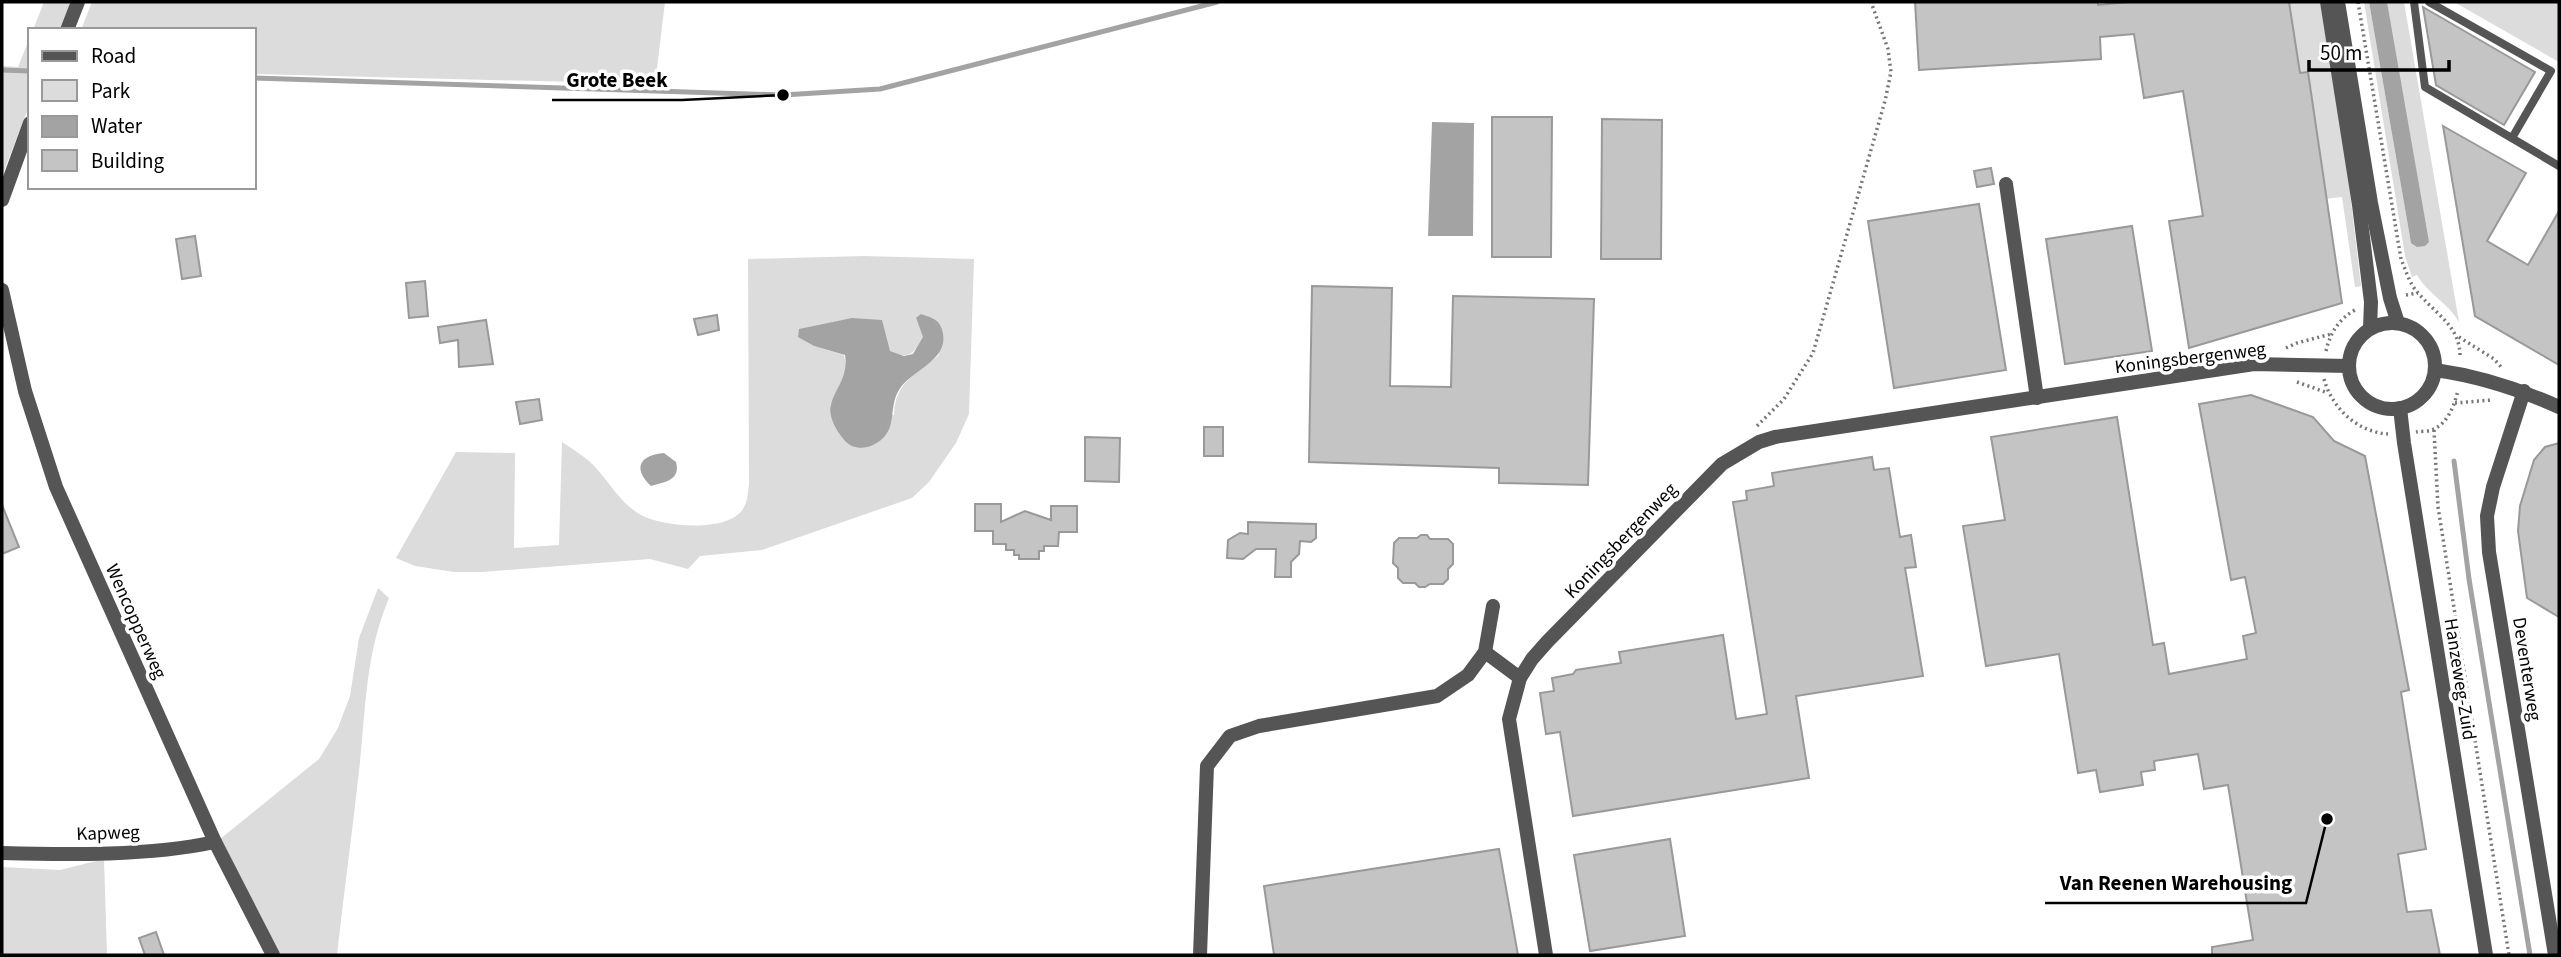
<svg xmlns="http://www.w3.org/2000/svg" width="2561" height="957" viewBox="0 0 2561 957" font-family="'Source Sans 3',sans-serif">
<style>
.green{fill:#dcdcdc;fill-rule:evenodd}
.water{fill:#a3a3a3}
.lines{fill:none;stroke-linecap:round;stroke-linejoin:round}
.stream{stroke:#a3a3a3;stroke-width:5}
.building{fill:#c4c4c4;stroke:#999;stroke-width:2}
.path{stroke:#777;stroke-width:3.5;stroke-dasharray:2 3.5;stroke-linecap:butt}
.service{stroke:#555;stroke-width:8}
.minor{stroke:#555;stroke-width:14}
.tertiary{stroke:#555;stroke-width:14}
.labels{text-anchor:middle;stroke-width:7;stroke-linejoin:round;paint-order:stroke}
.street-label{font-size:19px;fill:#000;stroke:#fff}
.leader{fill:none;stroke:#000;stroke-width:2.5}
.callout-dot{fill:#000;stroke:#fff;stroke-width:2.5}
.callout-label{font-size:21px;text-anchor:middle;font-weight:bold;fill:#000;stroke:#fff;stroke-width:7;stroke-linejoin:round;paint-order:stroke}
</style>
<rect width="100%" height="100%" fill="#fff"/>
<g class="green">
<polygon points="44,2 71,2 59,30 33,30"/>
<polygon points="92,2 665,2 655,84 254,74 254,30 81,30"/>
<polygon points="2287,2 2320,2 2347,167 2361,286 2355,287 2342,197 2324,199"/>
<path d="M2364,2H2369L2411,243L2387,2H2404L2459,322C2448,303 2428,294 2417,275L2412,277L2405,256Z"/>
<polygon points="2454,2 2559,2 2559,62"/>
<polygon points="30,37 30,104 2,176 2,66 18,67"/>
<path d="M864,256L974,259L969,414L956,443L929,482L912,498L762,550L700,556L688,569L650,559L482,572H454L415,566L396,558L456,452L515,453L514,548L559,545L562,442C571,448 581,454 589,461C607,477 619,503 641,515C664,527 727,533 743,509C748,501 748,492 749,483L748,259ZM922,314L939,355C916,374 895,382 894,415L830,406L847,368L844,355L814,346L799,337V330L886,342L890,351C911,360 912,354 924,337L916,319Z"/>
<path d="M378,588L389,598C366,653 366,704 360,762C353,827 344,891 337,955H281L220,839L319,759L338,728L350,696L359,638Z"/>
<polygon points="104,859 107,955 2,955 2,867 60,870"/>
</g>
<g class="water">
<polygon points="2369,2 2387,2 2429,242 2425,246 2417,247 2411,243"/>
<polygon points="1432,122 1474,123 1473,236 1428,236"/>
<path d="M921,314C933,318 941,320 943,334C948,361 910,371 899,390C887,409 900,432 873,445C867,448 859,449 852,446C843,442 833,425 831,416C826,396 850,381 845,355L814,346L798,337L799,329L852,318L882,320L890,351L904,356L913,354L923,337L916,318Z"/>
<path d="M664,453L676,462C681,480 665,482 651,486C632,468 640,455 664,453Z"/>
</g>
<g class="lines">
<g class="stream">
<polyline points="2,70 30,71"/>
<polyline points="254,78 783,95 880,89 1217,2"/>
<polyline points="2454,461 2469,579 2530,955"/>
</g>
</g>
<g class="building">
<polygon points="1915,2 2098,2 2098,5 2129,2 2289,2 2300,73 2308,72 2342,303 2189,348 2169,221 2203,216 2183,91 2144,98 2134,34 2100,37 2101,59 1919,70"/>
<polygon points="2423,7 2535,72 2504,125 2436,85"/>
<polygon points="1492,117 1552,117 1551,257 1492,257"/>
<polygon points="1602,119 1662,120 1661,259 1601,259"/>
<polygon points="2443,126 2526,173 2487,241 2528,265 2559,211 2559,365 2475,316"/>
<polygon points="1991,168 1994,184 1977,187 1974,171"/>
<polygon points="1979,204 2006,370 1894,388 1868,221"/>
<polygon points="2132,226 2152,351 2065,364 2046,239"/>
<polygon points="195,236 201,276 182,279 176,239"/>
<polygon points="425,281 428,316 409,318 406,283"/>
<polygon points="1312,286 1392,288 1390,386 1451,387 1453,296 1594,299 1588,485 1499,483 1499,468 1309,462"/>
<polygon points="717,315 719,330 698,335 694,319"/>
<polygon points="486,320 493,364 459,367 458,340 440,343 438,327"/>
<polygon points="2251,395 2313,417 2334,441 2365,456 2409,690 2401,692 2426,849 2398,854 2407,912 2431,910 2440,955 2212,955 2212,947 2253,940 2228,785 2204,789 2198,754 2154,761 2155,770 2141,772 2143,785 2100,792 2096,770 2078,773 2059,654 1986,666 1963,526 2005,520 1991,437 2117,417 2153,645 2164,643 2169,674 2247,659 2243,636 2256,633 2245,577 2231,580 2199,404"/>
<polygon points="539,399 542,420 520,424 516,402"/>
<rect x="1204" y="427" width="19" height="29"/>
<polygon points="1085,437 1120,438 1119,482 1085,481"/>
<polygon points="2559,443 2559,617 2527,598 2518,531 2520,506 2534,460 2545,447"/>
<polygon points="1872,457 1874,470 1889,468 1900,537 1911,535 1916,567 1905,568 1923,676 1796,696 1809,778 1573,816 1560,732 1546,734 1540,693 1554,691 1552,678 1573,674 1576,670 1621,663 1619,652 1723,635 1736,719 1767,714 1733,502 1747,500 1746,491 1774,486 1772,473"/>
<polygon points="975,504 1001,504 1001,522 1025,511 1051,520 1051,506 1077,506 1077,532 1059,532 1058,546 1044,546 1044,551 1039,551 1039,559 1019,559 1019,555 1014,555 1014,550 1006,550 1006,544 993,544 993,531 975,531"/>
<polygon points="2,505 19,547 2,554"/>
<polygon points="1248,522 1316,524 1316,538 1311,542 1300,541 1299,554 1291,562 1291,577 1275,577 1276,549 1256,549 1243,559 1227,558 1228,540 1240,533 1248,534"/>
<polygon points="1421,535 1427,535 1430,539 1448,539 1453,544 1453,564 1448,569 1448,579 1443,584 1430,584 1425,587 1419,587 1415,583 1403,583 1398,578 1398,568 1393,563 1394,543 1399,538 1417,538"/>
<polygon points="1670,839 1685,936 1590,951 1574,855"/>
<polygon points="1499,849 1518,955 1274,955 1264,886"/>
<polygon points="156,932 164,955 145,955 139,938"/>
</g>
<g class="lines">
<g class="path">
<path d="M2358,2L2401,259C2406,271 2410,285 2419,294C2437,315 2461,327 2460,358"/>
<polyline points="2406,295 2418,293"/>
<polyline points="2459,337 2494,359 2503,369"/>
<polyline points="2286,348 2297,343 2331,334"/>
<path d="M2326,351C2330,333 2339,319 2355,310"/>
<path d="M2324,379C2332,408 2357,432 2388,434"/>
<polyline points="2297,382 2328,393"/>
<polyline points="2455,403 2492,400"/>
<polyline points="1757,426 1784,399 1813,353 1885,101 1891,72 1888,49 1871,2"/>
<polyline points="2434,430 2438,507 2509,955"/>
<path d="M2416,432C2421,431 2429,432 2434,429C2448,423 2455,404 2458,390"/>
</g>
<g class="service">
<polyline points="2414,2 2425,87 2559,166"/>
<polyline points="2429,2 2551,71 2512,138"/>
</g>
<g class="minor">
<polyline points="2006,184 2037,398"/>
<path d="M2435,370C2478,376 2519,389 2559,407"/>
<polyline points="2524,391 2493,487 2487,516 2489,552 2555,955"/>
<polyline points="1485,652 1520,678"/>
<path d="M2,853C68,855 150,856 215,842"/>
<polyline points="1200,955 1207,766 1230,736 1259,726 1437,696 1468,675 1485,652 1493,606"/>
<polyline points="1546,955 1509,719 1520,678 1532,659 1547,642 1722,464 1759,442 1775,437 2254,364 2349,366"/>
</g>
<g class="tertiary">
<polyline points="2327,2 2359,205 2371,302 2370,328"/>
<polyline points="2338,2 2371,203 2390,298 2398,323"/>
<polyline points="67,30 78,2"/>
<polyline points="2,200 30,123"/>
<polyline points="2,290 25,391 56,487 215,842 273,955"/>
<circle cx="2392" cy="366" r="43"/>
<polyline points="2400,408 2404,443 2486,955"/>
</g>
</g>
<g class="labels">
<g class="street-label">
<text transform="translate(2190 357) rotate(-7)" y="7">Koningsbergenweg</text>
<text transform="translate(1620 540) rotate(-46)" y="7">Koningsbergenweg</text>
<text transform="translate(137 621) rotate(66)" y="7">Wencopperweg</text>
<text transform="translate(2528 669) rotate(81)" y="7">Deventerweg</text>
<text transform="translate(2461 679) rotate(81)" y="7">Hanzeweg-Zuid</text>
<text transform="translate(108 832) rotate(-2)" y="7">Kapweg</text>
</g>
</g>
<path class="leader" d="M783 95L682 100H552M2327 819L2306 903H2045"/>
<g class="callout-dot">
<circle cx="783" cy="95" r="7"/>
<circle cx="2327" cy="819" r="7"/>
</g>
<g class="callout-label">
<text x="617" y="87">Grote Beek</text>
<text x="2176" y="890">Van Reenen Warehousing</text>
</g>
<rect width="2561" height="957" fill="none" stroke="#000000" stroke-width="7"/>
<rect x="28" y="28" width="228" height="161" fill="#ffffff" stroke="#999999" stroke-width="2"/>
<rect x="42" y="51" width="35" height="10" fill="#555555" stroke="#999999" stroke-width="2"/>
<text x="91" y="63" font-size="21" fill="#000000">Road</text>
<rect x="42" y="80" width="35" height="21" fill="#dcdcdc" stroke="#999999" stroke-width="2"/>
<text x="91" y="98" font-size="21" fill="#000000">Park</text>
<rect x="42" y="116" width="35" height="21" fill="#a3a3a3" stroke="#999999" stroke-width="2"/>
<text x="91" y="133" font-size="21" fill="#000000">Water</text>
<rect x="42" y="150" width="35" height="21" fill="#c4c4c4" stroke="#999999" stroke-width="2"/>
<text x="91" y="168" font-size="21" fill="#000000">Building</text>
<path d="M2309 60v10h140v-10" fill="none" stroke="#000000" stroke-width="3.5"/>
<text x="2320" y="60" font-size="21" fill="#000000" stroke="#ffffff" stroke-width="5" paint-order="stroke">50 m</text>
</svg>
